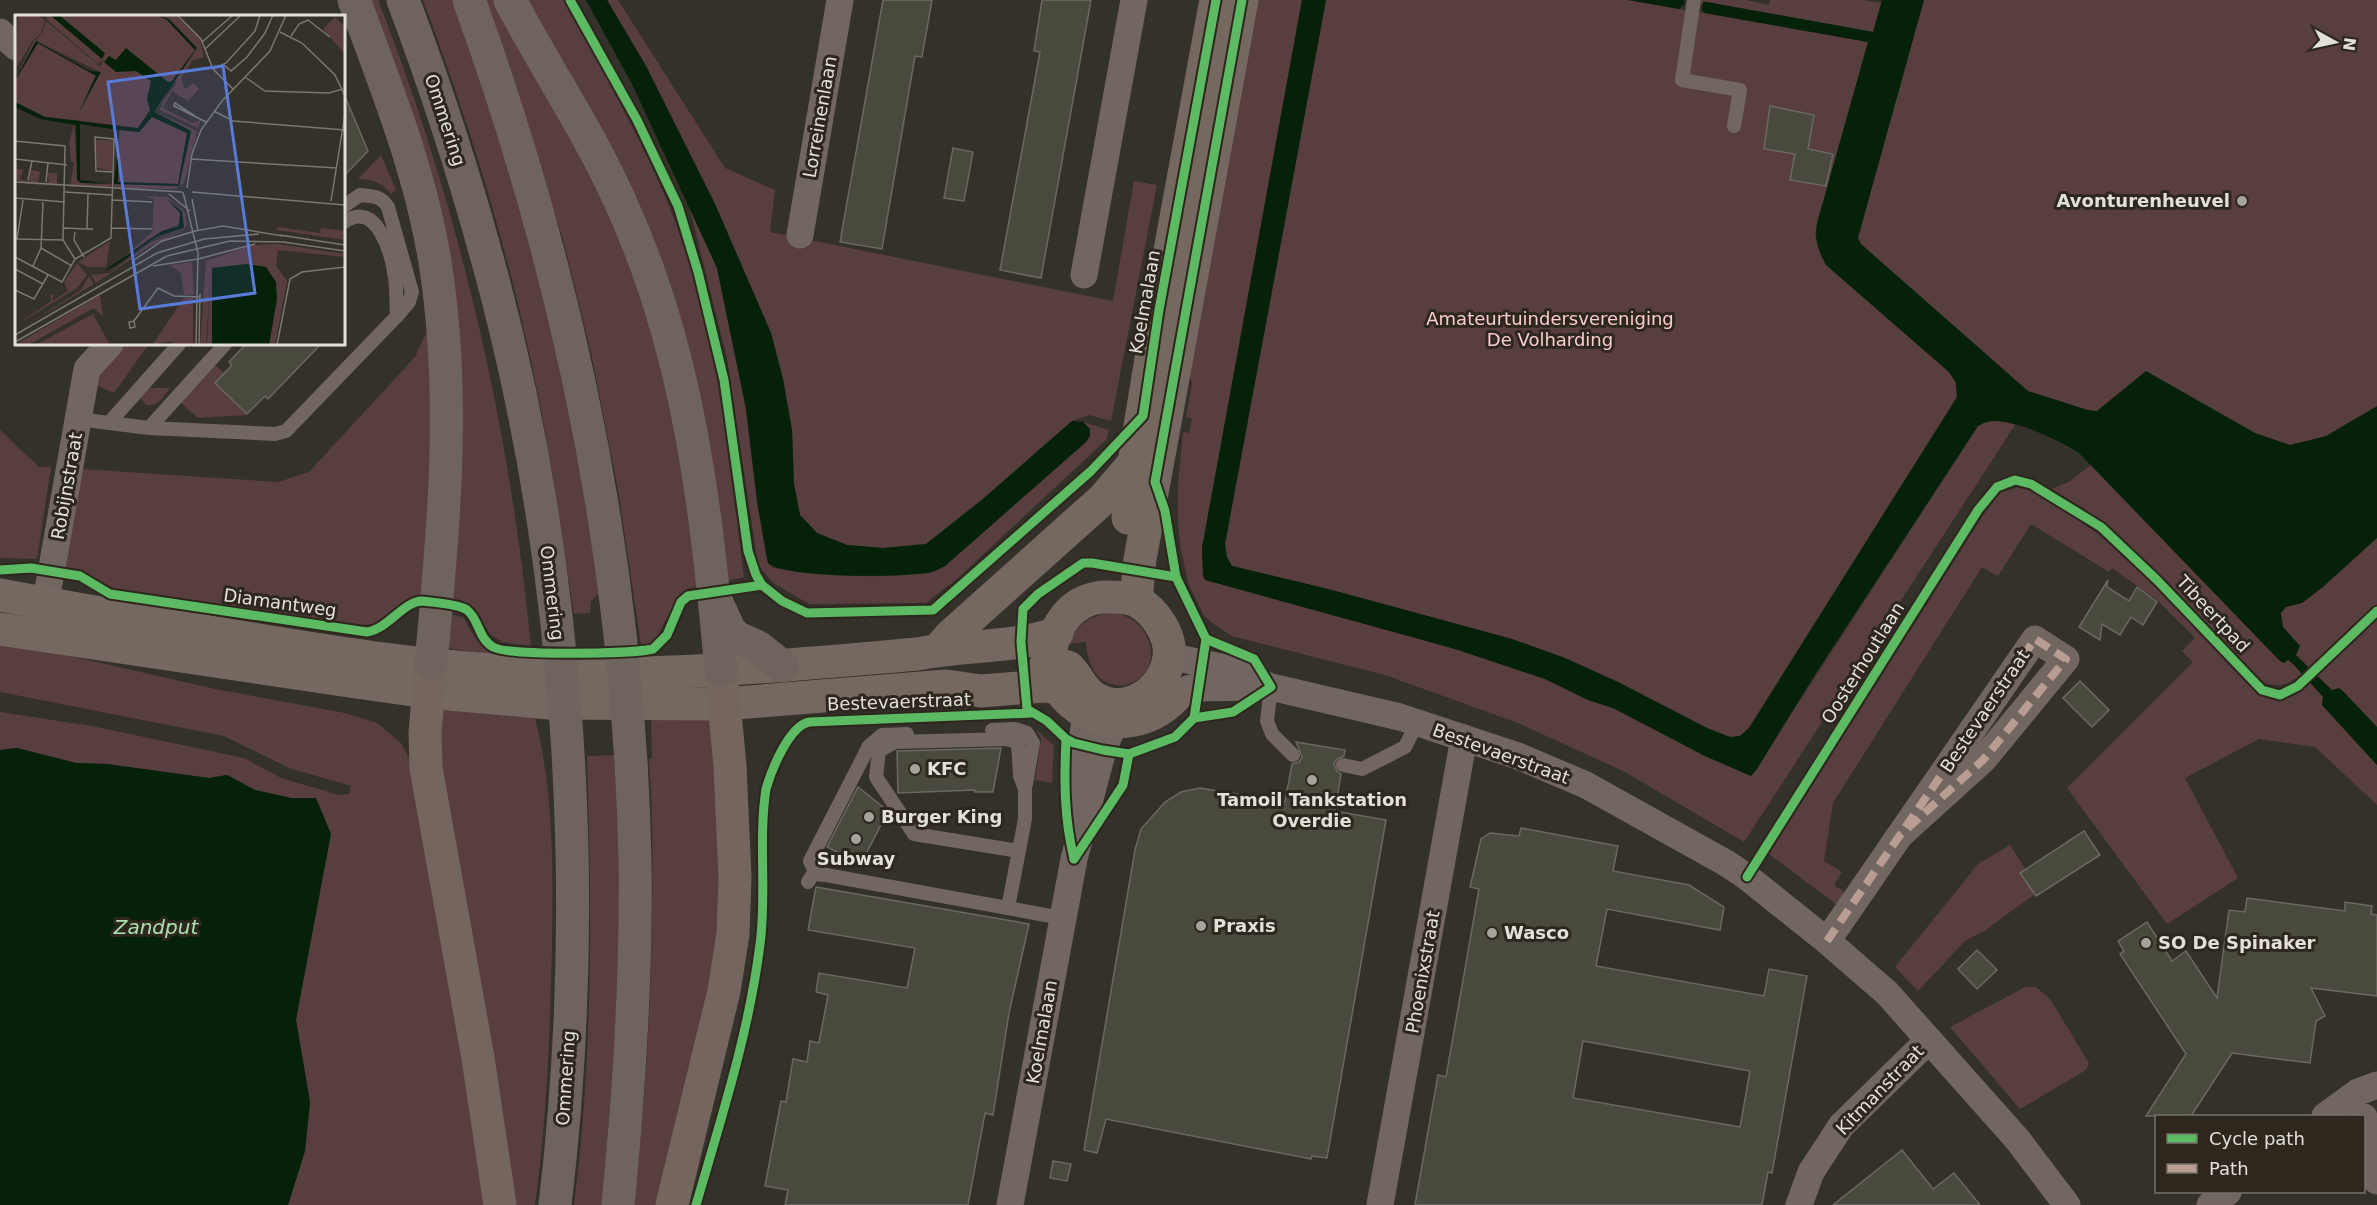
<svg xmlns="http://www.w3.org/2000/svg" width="2377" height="1205" viewBox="0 0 2377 1205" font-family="'DejaVu Sans',sans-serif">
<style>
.green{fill:#593e40}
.water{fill:#06210a}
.building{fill:#4a493e;stroke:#6a6863;stroke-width:1.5;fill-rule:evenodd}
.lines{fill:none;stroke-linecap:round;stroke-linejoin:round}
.lane{stroke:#726661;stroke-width:14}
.street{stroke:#726661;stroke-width:27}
.secondary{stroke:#756861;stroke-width:33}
.primary{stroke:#74665f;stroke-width:33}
.highway{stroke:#6f645d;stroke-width:33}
.quiet{stroke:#b99d93;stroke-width:8;stroke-dasharray:15 8;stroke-linecap:butt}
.cycleway-casing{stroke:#2d271e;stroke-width:13}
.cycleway{stroke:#5cba63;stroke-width:9}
.poi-dot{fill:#a6a29c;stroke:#2d271e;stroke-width:2}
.labels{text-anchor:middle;stroke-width:6;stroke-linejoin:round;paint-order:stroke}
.street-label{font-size:18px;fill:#e3dfd9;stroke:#2d271e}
.poi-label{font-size:18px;font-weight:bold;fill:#e3dfd9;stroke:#2d271e;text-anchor:start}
.park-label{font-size:18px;fill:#facbd0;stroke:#2d271e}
.water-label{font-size:20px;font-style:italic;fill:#a9e0ae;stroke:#2d271e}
.inset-road{fill:none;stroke:#7a7670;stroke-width:1.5}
.view{fill:#587ad8;fill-opacity:0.15;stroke:#587ad8;stroke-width:3}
.inset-edge{fill:none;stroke:#e3dfd9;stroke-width:3}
</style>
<rect width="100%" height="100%" fill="#34302a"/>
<g class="green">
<path d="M361,0H378C459,207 510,426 531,647L502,642L491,635L470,604L451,598L459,440Z"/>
<path d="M423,0H455L509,153L571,408L601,591L591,601L590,613L574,614C561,531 550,448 532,366C506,242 468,119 423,0Z"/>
<polygon points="484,0 502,0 553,92 657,316 705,586 688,588 676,600 654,643 641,645 618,489 592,357 563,239"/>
<path d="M522,0H564C601,69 642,138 671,211C718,327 728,454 744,577L720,583L703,436Z"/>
<polygon points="607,0 618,0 725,168 775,190 770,232 1113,301 1134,181 1157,185 1111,421 1089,415 1072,421 981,500 926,544 883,548 847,545 817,533 800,515 794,484 792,430 783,379 771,333 715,204 646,66"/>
<path d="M1254,0H1302L1202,548L1203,576L1455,649L1545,679L1588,700L1613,708L1705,756L1751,776L1978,426C1991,419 2001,421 2015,425L1744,842L1625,772L1518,723L1385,675L1232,636L1212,623L1204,616L1188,583L1180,544L1178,523V482L1183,432L1189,433L1192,419L1186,417L1192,383L1187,367Z"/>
<polygon points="1326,0 1628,0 1868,42 1815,235 1826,265 1949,372 1956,383 1957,397 1749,728 1740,736 1730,737 1707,728 1618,682 1565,658 1512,639 1332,590 1232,566 1227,557 1225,544"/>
<polygon points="1701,0 1746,0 1769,5 1770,0 1862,0 1882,3 1873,32 1707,2 1703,2 1701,6"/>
<path d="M1901,0H2377V748L2323,697L2322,705L2377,765V805L2315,747L2259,739L2185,778L2238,878L2167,924L2067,788L2193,662L2182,651L2195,638L2158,601L2112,568L2109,572L2031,524L1998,576L1982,567L1833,803L1824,861L1842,872L1834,885L1847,894L1836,904L1769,854L1984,514L2000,493L2018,487L2035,492L2097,533L2155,586L2259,695C2280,705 2295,698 2310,683L2302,674C2288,684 2281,688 2265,683C2208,631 2161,570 2101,522C2086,509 2068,499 2052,489L2070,481L2091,465L2280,661L2102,452L1837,240Z"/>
<path d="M381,155L396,190L391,194C380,181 373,180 358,179Z"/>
<path d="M689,206L717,268L746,409L757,501L766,556L768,563L773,568C819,574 903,584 945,566L1086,442L1090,429L1083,422L1109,430L1106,440L958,578L926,603L809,604L773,583L758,565L727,358Z"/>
<path d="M435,313V367L423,596C398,600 397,617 376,623C371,625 363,624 357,625L125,592C103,586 86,571 64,568L81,469L278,482L309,472L415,357Z"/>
<polygon points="125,344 149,344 114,393 98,386 99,371"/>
<polygon points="214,364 224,373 215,383 247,415 198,418 179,401"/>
<path d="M147,388H170C163,397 158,407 146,405L138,395Z"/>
<polygon points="0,430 39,467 51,467 37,559 0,558"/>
<path d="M1115,613C1130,616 1141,624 1147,637C1170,685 1090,714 1086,642L1068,644C1079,623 1091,614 1115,613Z"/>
<path d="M450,614L464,618C472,633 478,646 493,655L447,648Z"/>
<polygon points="0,640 215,689 345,713 377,723 401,743 412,764 490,1205 288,1205 305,1151 310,1102 296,1020 316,798 291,798 255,790 227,775 209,778 107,764 76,763 17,748 0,750 0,712 92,726 244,758 281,778 339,795 349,794 351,786 289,768 224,736 0,692"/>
<path d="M439,709L535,718C554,792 553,870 552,945C550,1032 547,1119 535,1205H512L442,793Z"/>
<path d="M712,717L719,726V951L658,1205H633C645,1108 651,1011 652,914C653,862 653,811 649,759L652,758L651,719Z"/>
<polygon points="1037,730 1054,746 1052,783 1035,780 1041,739"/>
<path d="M617,755L620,959L603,1205H574C593,1056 592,906 587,756Z"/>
<polygon points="2010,845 2039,891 1984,931 1966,940 1918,991 1895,967 1978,864"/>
<polygon points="2025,987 2036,987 2050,999 2089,1063 2086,1070 2020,1109 1950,1027"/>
</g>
<g class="water">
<path d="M586,0H607L646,66L715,204L771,333L783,379L792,430L794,484L800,515L817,533L847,545L883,548L926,544L982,500L1072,421L1083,422L1090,429V436L1086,442L945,566C939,569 934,572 928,573C901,577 786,579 768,563L757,501L746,409L717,268L632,84Z"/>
<path d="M1302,0H1326L1225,544L1227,557L1232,566L1332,590L1512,639L1565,658L1618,682L1707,728L1730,737L1740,736L1749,728L1957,397L1956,383L1949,372L1826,265C1818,250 1814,240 1817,223L1868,42L1705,13L1702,10L1703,2H1707L1873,32L1882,0H1924L1858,238L1861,244L2028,391L2088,410L2097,411L2146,371L2255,433L2290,445L2326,436L2377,406V538L2323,587L2302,603L2286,607L2281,613L2283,627L2300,646L2296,655L2332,690L2339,688L2342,690L2377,727V765L2322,705L2323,697L2293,664L2288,660L2284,663L2280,661L2079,453C2059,440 2014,419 1991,421C1986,421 1982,424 1978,426L1814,676L1757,769L1751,776L1705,756L1613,708L1588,700L1545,679L1455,649L1205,580L1203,576L1202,548Z"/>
<polygon points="1628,0 1684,0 1685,4 1679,9"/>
<polygon points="17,748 76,763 107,764 209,778 227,775 255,790 291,798 316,798 331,834 296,1020 310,1102 305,1151 288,1205 0,1205 0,750"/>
</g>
<g class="building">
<polygon points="883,0 932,0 922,57 915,56 882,249 840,242"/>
<polygon points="1042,0 1091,0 1041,278 1000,270 1040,52 1034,51"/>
<polygon points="344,94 368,151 344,176"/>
<polygon points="1770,106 1814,115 1808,149 1833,154 1826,186 1790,180 1795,154 1764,149"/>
<polygon points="953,148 973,152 964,201 944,198"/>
<polygon points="246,344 321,344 268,399 265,396 247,414 215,383 232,365 229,362"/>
<polygon points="2108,580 2107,587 2129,601 2137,587 2157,602 2143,625 2131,617 2120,635 2102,624 2100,640 2079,627"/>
<polygon points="2080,681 2109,710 2092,727 2063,698"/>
<polygon points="1296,742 1345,750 1344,756 1337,759 1334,764 1337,771 1341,774 1335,811 1386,820 1327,1158 1312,1156 1311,1159 1106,1119 1097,1153 1084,1150 1135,850 1141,829 1165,802 1181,792 1200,788 1285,802 1292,764 1299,762 1302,757"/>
<polygon points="1001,748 993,792 975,792 975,790 898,793 897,751"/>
<polygon points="858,787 888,811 861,864 827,847"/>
<path d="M1521,828L1618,846L1613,871L1689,885L1724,907L1720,930L1607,909L1596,966L1764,996L1769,969L1807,976L1772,1173L1768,1172L1762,1205H1415L1438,1075L1446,1077L1479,889L1470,887L1481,839L1490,833L1519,836ZM1583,1041L1750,1071L1740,1127L1573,1098Z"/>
<polygon points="2084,831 2100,855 2036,896 2020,873"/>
<polygon points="816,887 1029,924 1009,1013 993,1115 985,1113 968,1205 785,1205 788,1190 765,1186 781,1101 786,1102 793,1059 807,1062 810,1041 819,1043 828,995 816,992 819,973 907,988 915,948 808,930"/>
<polygon points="2247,898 2345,911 2345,902 2372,906 2371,914 2377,915 2377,996 2311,988 2325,1016 2316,1021 2310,1063 2232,1053 2191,1116 2146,1116 2186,1054 2120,954 2124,951 2118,941 2147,922 2172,961 2186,951 2217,998 2229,910 2245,912"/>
<polygon points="1977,950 1997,970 1977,989 1958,969"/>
<polygon points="1902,1150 1933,1189 1954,1173 1980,1205 1833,1205"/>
<polygon points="1053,1161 1071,1164 1067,1181 1050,1178"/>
</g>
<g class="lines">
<g class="lane">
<polyline points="1694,0 1682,80 1740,90 1734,126"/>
<path d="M344,222C377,199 392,254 395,278C397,290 396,303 397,316"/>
<path d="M78,419L149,428L275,434L286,431L397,316L409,302L412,292L388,207C381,196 373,196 360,195L344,206"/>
<polyline points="109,423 179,344"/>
<polyline points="149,428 225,344"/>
<polyline points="1271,687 1267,721 1272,734 1293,755"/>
<polyline points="992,730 1015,729 1027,733 1033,743 1026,784"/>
<polyline points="1343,765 1362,769 1405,747 1417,723"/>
<polyline points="826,875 814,869 810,861 869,746 882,735 907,734"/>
<polyline points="808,882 813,874 826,875 1062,918"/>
<polyline points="1008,908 1025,819 1025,789 1020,776 1018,743 1008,739 895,742 879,751 876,777 914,834 1019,851"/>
</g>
<g class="street">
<polyline points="0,32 16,47"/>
<polyline points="800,235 840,0"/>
<polyline points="1084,275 1134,0"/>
<polyline points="42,624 87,369 110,344"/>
<polyline points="1169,656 1225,668 1271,687 1400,717 1518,756 1586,785 1726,863 1747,877 1827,941 1887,993 2017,1139 2067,1205"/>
<polyline points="1177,695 1190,688 1261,687"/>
<polyline points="1076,815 1077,777 1086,713"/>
<polyline points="1827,941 2035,639 2066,659 1983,760 1899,836"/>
<polyline points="2325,1116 2358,1092 2377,1085"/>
<polyline points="2364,1117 2377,1181"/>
<polyline points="1010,1205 1074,859 1103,750 1115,722"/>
<polyline points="1380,1205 1464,738"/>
<polyline points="1799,1205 1811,1172 1841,1126 1929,1040"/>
<polyline points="2210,1205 2228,1192"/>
</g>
<g class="secondary">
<polyline points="1128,518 1134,463 1159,310 1216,0"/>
<path d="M0,595C70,608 140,620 211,632C317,650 425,668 533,672C662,678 790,665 918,654C964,644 1013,649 1057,633"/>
<polyline points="1136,600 1140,559 1242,0"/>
<polyline points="0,629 356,682 427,692 549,703 724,704 946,686 981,691 1043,686 1059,688"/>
<polyline points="938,650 950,636 1103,499 1134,463"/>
<path d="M1046,664C1054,664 1061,665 1068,667C1079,677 1082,691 1095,698C1126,717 1165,691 1169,657C1172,636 1155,611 1137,601C1128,597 1119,597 1110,597C1093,596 1077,603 1066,616C1011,687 1115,763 1177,695"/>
</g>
<g class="primary">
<polyline points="431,663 425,733 426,768 478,1058 500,1205"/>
<polyline points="672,1205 724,991 733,934 735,878 730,766 721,670"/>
</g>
<g class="highway">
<path d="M354,0C388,92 426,185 438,283C455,409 443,537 431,663"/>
<path d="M403,0C435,85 463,170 487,258C571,561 592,893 555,1205"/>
<path d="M469,0C570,278 629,564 635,861C637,976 629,1091 618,1205"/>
<path d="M510,0C545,67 588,130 619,199C689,350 706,507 721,670"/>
<polyline points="717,603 730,631 736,637 758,647 782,666"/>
</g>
<polyline class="quiet" points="1827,941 2035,639 2066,659 1983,760 1899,836"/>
<g class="cycleway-casing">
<g id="cycleway">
<polyline points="570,0 637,120 678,206 698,272 724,380 748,551 756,575 762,585"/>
<polygon points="1083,563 1092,563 1176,577 1206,639 1194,718 1175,737 1129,754 1103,750 1074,743 1066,739 1047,721 1027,709 1021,642 1023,609 1038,594"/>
<path d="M0,570L31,568L80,576L110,594L367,632C388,629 404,601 422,601C431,602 460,604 467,610C479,619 478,638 493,647C508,656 632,654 653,649L667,635L681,602L688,596L762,585L782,601L807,613L933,610L1091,471L1143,416L1159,310L1216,0"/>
<polyline points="1176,577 1165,511 1155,482 1242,0"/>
<polyline points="1194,718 1233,712 1271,687 1254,659 1206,639"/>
<path d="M1066,739C1064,781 1064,817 1074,859"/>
<polyline points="1074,859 1123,785 1129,754"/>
<polyline points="1747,877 1978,510 1997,487 2015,480 2031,484 2101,527 2157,580 2262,690 2280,695 2298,686 2377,611"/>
<path d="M696,1205C721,1119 749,1033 760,944C767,893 758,841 766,789C771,771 789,726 809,722L1032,713"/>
</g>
</g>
<use href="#cycleway" class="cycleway"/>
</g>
<g class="poi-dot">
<circle cx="2242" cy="201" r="6"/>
<circle cx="915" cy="769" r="6"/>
<circle cx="1312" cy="780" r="6"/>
<circle cx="869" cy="817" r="6"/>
<circle cx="856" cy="839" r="6"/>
<circle cx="1201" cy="926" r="6"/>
<circle cx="1492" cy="933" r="6"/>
<circle cx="2146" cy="943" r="6"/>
</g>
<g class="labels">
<g class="street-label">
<text transform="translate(820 117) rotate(-80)" y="6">Lorreinenlaan</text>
<text transform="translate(445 120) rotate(72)" y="6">Ommering</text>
<text transform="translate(1145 302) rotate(-80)" y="6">Koelmalaan</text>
<text transform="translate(67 486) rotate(-80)" y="6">Robijnstraat</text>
<text transform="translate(552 593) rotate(83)" y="6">Ommering</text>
<text transform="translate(280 603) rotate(8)" y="6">Diamantweg</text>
<text transform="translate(2213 614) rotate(47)" y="6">Tibeertpad</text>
<text transform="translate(1863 663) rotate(-58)" y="6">Oosterhoutlaan</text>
<text transform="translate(899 702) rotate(-2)" y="6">Bestevaerstraat</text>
<text transform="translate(1985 711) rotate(-56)" y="6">Bestevaerstraat</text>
<text transform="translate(1501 754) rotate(20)" y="6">Bestevaerstraat</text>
<text transform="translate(1423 972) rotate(-80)" y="6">Phoenixstraat</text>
<text transform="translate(1042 1032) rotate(-80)" y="6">Koelmalaan</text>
<text transform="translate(566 1078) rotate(-86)" y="6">Ommering</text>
<text transform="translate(1880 1090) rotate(-46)" y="6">Kitmanstraat</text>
</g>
<g class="poi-label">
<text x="2230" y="207" text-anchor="end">Avonturenheuvel</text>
<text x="927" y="775">KFC</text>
<text x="1312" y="806" text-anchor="middle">Tamoil Tankstation<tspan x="1312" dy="21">Overdie</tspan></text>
<text x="881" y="823">Burger King</text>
<text x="856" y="865" text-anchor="middle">Subway</text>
<text x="1213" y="932">Praxis</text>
<text x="1504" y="939">Wasco</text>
<text x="2158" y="949">SO De Spinaker</text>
</g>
<g class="park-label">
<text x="1550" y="325">Amateurtuindersvereniging<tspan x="1550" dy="21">De Volharding</tspan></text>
</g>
<g class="water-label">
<text x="156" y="934">Zandput</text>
</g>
</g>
<g transform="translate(15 15)">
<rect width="330" height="330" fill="#34302a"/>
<path d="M3,0H23L30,5L26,19L18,25L0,55ZM32,0H160L185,24L189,42L178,45L166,63L170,74L179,68L184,74L173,86L157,76L148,93L177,108L186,105L183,113L145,95L148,86L161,69L160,64L144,91L142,88L149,78L140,87L123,115L60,105L64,101L59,105L30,102L0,87V66L22,28L81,60L71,80L85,57L21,26L0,63L19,26L27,19L31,6L88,54L85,51L89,44L83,49L32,5ZM320,2L330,12L329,38L308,14ZM139,96L182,116L169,168L159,174H100L99,169L164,171L176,116ZM137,102L172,118L163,169L103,167V133L99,167L104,115L124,117ZM59,109L63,165L97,169L96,172H55L59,147L56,146L54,128ZM81,125H98L97,156L82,153ZM0,153L8,155L5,164L11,166L15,165L16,155L25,157L23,167L29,168L34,167L33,158H42V168L47,171L12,169L0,164ZM127,181L152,182L170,197L172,209L169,214L136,225L169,212L167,196L152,184L165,198V209L135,223L102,248L137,217L139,184ZM262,212L305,218L306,213L330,216V225L262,215ZM170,215L135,231L81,268L76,260L94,258L136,227ZM95,226L91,252H73L63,247ZM263,229L330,239V242L263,235L261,251L272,266L260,330H254L262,284L249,251L226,250L197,253V330H192L196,250L191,330H185L191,246L237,230ZM177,247L179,280H169L166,258L154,250ZM62,248L72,260L62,273L0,311L36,286L35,280L39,279L37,286L53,276L49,267ZM74,261L79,269L0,317L66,275ZM85,280L88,302L79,293L13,330H0ZM169,283H178V330H156L158,326L137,330ZM78,299L95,330H21L56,311Z" fill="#593e40"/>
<path d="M35,0H44L90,38L87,44ZM142,0L154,4L182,33L139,97L176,116L164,171L99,169L103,133V167L163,169L172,118L137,102L124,117L104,115L103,131V115L65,109V165L97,169L66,168L62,165L61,110L25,104L0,92V87L30,102L123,113L135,95L132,84L136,66L121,56L101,57L89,47L94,41L101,45L111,33L153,67L157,66L180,35L152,5ZM21,26L75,56L86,57L63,99L81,61L23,28L0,66ZM152,184L167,197L169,213L141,222L100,251L89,256L147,216L164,211L165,198ZM231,249L251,252L261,267L262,284L254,330H197V253Z" fill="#06210a"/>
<path class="inset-road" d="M162,0L186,24L198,54L218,74M265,17L287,28L320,60L330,81M276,21L284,9L293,5L315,22M187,27L218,0M190,34L226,0M209,50L216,56L232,42L250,18L258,0M198,54L211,48L240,16L245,0M230,62L250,76L314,78L328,74M199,96L218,106L330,115M180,101L160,88L159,91L191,107M0,126L50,131L48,225L60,244M0,144L52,150M176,144L322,153M13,165L17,146M0,167L167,177M31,167L33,148M172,173L177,139L186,115L207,86L255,36L271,0M50,177L97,180M168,177L183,238L181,330M177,177L330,190M73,179L72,214H78M154,179L175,196M0,183L50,187M177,184L183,216M97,185L137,187M316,186L330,99M49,213L72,214M97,213L137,214M180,216L208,211L268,221M60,217L59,225L69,242M265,220L330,230M0,224L48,225M2,224L8,185M268,227L330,236M26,233L57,251M0,242L47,267L60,244M60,244L96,223L99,124L80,122L81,156L98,157M183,244L240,229M119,245L147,226L180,216M18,251L26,233L28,187M138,251L183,244M0,254L28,269M0,275L19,284L33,260M119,306L120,312L115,313L114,307L119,306L143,273L159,281L185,282M0,320L142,238L189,224L244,219M0,327L152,241L215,226L271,227M184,330L185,279M262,330L275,264L287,257L330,252"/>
<path class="view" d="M208,51L240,278L125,294L93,67Z"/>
<rect width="330" height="330" class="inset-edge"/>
</g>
<rect x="2155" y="1115" width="210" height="78" fill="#2d271e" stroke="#767169" stroke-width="1.5"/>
<rect x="2167" y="1134" width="30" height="9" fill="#5cba63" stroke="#767169" stroke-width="1.5"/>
<text x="2209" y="1145" font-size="18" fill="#e3dfd9">Cycle path</text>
<rect x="2167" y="1164" width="30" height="9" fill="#b99d93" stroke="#767169" stroke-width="1.5"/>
<text x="2209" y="1175" font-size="18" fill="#e3dfd9">Path</text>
<g transform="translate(2335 42) rotate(98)" stroke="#2d271e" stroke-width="4.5" paint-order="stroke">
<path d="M0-4.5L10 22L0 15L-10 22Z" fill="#e3dfd9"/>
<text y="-9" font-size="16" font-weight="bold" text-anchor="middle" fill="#e3dfd9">N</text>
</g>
</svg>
